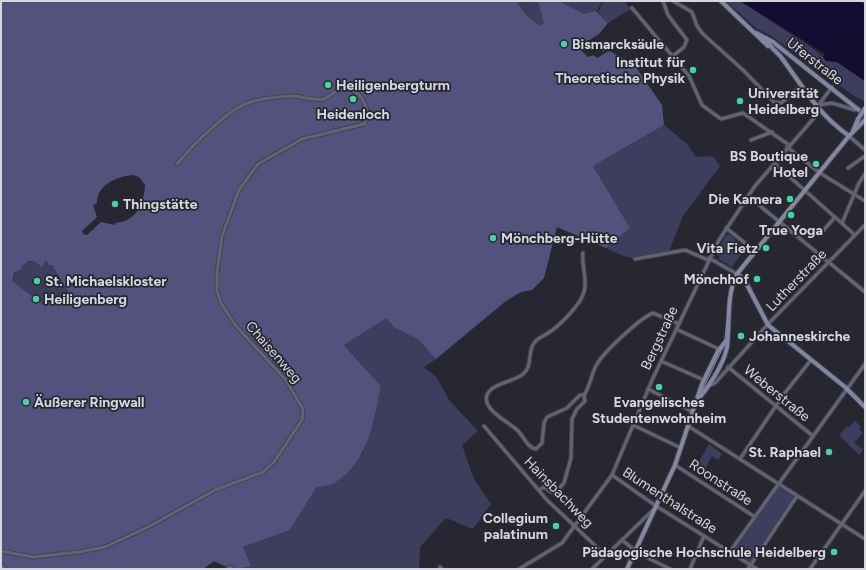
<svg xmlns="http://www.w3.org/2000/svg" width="866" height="570" viewBox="0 0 866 570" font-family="Figtree,sans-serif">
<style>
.green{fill:#3e3d5e}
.forest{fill:#53527c;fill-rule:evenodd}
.water{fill:#120d31}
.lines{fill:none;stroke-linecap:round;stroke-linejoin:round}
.street-casing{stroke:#43434d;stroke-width:5}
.secondary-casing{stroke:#43434d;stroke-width:6}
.street{stroke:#636376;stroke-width:3}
.secondary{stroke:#8484a3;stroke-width:4}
.tram{stroke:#909098;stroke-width:1}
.rail{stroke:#909098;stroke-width:1;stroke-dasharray:2 4;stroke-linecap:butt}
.secondary-bridge-casing{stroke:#43434d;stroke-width:6;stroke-linecap:butt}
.secondary-bridge{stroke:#8484a3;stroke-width:4}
.poi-dot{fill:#44d49f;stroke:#272731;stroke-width:1.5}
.labels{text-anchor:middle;stroke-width:3.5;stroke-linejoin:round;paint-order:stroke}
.poi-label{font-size:14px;font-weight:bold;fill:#d6d6dd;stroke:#272731;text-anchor:start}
.street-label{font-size:14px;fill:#d6d6dd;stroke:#272731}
</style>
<rect width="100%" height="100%" fill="#272731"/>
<g class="green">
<polygon points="511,1 602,1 596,13 543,34"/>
<polygon points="606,1 624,1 631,9 608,23 598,12 603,2"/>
<polygon points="726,1 740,1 808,45 823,57 837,62 865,81 864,101 854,96 770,35 757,29"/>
<path d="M664,125L687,144L696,157L713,156L720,166L683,216L669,251C636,257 640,265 606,248L630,228L593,166Z"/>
<polygon points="726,235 730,235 745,249 732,267 719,259 720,257 716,253"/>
<path d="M45,260L48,262V265H52L72,298L67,305L51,301L44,305L12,281C14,272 23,261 34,261L36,263Z"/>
<polygon points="383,315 392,324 423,339 436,359 424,367 437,378 449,400 478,431 462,445 474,479 491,504 473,529 446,518 420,547 419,569 238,569 250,563 243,547 290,530 316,488 333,483 362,454 374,421 381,386 342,342"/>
<polygon points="855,421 861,427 859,429 863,433 854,442 863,450 859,455 839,435 847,426 849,427"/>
<polygon points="709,444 722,454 718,460 712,456 705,469 699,465 699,462"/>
<polygon points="780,485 796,496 795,498 749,564 732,553 732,551"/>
</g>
<path class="forest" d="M1,1H516L525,14L539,26L544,23L538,1H558L584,14L596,11L608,23L599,34L578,47L588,57L593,55L597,58L609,51L633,63L662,105L664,125L593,166L630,228L606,248L557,227L544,278L532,290L521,292L506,301L436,359L419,340L394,327L386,318L344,345L381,386C374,421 368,463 334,483C329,486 322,486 316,488L290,530L243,547L251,566C237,570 226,568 214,561L203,569H1ZM133,175L139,177L145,185C144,204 136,222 115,223V225L101,222L87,235L83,234L82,231L97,217L93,205L97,203C96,185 118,176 133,175ZM29,261H34L42,267L45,261L48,262V265H52L72,298L67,305L51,301L44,305L12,281L14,273L21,269L23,265Z"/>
<polygon class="water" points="740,1 858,1 865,5 865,81 837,62 826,61 823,57 825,54"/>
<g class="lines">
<g class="street-casing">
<g id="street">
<polyline points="663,1 668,15 687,40 684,47 673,56"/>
<polyline points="673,1 692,12 697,26 703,34 743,70 774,102 781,103 801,86"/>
<polyline points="632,8 689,76 702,105 721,119 743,113 789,145"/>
<polyline points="820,103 832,87"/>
<polyline points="819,105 832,103 855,110 858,109"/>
<polyline points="849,136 865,150"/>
<polyline points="751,140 772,132"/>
<polyline points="787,147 820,173 865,201"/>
<polyline points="774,163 855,235"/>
<polyline points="848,168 865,156"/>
<polyline points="748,196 865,292"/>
<polyline points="842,223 859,183 865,174"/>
<polyline points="726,228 755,251"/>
<polyline points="822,232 835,217"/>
<path d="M583,253C581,266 588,279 584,292C581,304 561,324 551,331C545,336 538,337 534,343C527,353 533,366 523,374C514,382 492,383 487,395C482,410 509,422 517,430C524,436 527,448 536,449L542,443L544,423L547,417L567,408L580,395H584"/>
<polyline points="709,258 737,274"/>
<polyline points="635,259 685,250 708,260"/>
<polyline points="676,329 719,349"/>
<polyline points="661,361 704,380"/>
<polyline points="728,367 813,436"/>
<polyline points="709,386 715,383 770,322 865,225"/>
<polyline points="648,389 693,412"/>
<path d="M584,395C591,385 591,374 597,364C605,351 639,319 653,313L679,324"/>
<polyline points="633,425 681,448"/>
<polyline points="484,426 547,500 605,555"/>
<polyline points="688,426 865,539"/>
<polyline points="740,459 784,394 811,360"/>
<polyline points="675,465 755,517"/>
<polyline points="612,475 656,506 757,569"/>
<polyline points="539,490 544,487 551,492 556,492 564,483 571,458 572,419 577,409 585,401 584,395"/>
<polyline points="622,540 638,553 670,569"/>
<path d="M1,551L33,557L79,552L105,547L148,527L215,490L263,472L274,462L302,420L303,409L285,379L236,326L221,303L217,291V273L222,236L239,190L258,164L302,139L364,124L368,116C366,101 356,84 338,90C333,92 329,98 323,99C312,102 301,95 290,96C277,97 260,98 248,103C227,110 191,147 177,164"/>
<polyline points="729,553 865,364"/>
<polyline points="1,565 5,569"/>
<polyline points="440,567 442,569"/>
<polyline points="227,569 231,567"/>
<polyline points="519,569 562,543 612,475 653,378 719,240 755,186 820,111"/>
<polyline points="592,569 653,510"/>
<polyline points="690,569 704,536"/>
<polyline points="748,569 797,496"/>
<polyline points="810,569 865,491"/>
</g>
</g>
<g class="secondary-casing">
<g id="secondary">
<polyline points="721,1 768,46"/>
<polyline points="756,33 773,42 865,115"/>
<path d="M766,38C768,46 776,51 781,57C804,88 817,113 849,136"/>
<polyline points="853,131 858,119"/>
<polyline points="737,274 744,279 768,325 845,387 865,407"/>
<path d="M697,401C708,388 724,364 727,347C730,324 726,295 737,274L849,136L865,120"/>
<polyline points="627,569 675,465 702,384 718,351 726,341"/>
</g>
</g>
<use href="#street" class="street"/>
<use href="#secondary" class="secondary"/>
<polyline class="tram" points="626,569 675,465 692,412 724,345 732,283 736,273 849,136 865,113"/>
<polyline class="rail" points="603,51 622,41"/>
<g class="secondary-bridge-casing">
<polyline id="secondary-bridge" points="858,119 865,108"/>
</g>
<use href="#secondary-bridge" class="secondary-bridge"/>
</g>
<g class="poi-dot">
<circle cx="564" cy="44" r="4"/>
<circle cx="693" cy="70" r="4"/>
<circle cx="328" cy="85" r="4"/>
<circle cx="353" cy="99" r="4"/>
<circle cx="740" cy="101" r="4"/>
<circle cx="816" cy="164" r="4"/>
<circle cx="790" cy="199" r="4"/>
<circle cx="115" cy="204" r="4"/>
<circle cx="791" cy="215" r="4"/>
<circle cx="493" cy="238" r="4"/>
<circle cx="766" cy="248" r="4"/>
<circle cx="757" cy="279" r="4"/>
<circle cx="37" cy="281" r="4"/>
<circle cx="36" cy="299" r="4"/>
<circle cx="741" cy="336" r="4"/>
<circle cx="659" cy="387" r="4"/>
<circle cx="26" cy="402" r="4"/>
<circle cx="829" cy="452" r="4"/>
<circle cx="556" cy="526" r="4"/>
<circle cx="834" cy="552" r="4"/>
</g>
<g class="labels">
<g class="poi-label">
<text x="572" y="49">Bismarcksäule</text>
<text x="685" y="67" text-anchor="end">Institut für<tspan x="685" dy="16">Theoretische Physik</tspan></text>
<text x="336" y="90">Heiligenbergturm</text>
<text x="748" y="98">Universität<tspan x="748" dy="16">Heidelberg</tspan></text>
<text x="353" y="119" text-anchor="middle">Heidenloch</text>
<text x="808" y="161" text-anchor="end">BS Boutique<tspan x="808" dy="16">Hotel</tspan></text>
<text x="782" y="204" text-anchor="end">Die Kamera</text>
<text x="123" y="209">Thingstätte</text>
<text x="791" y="235" text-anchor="middle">True Yoga</text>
<text x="501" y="243">Mönchberg-Hütte</text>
<text x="758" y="253" text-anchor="end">Vita Fietz</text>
<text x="749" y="284" text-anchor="end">Mönchhof</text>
<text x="45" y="286">St. Michaelskloster</text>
<text x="44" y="304">Heiligenberg</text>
<text x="749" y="341">Johanneskirche</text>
<text x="34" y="407">Äußerer Ringwall</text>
<text x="659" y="407" text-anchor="middle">Evangelisches<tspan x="659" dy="16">Studentenwohnheim</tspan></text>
<text x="821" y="457" text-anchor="end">St. Raphael</text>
<text x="548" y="523" text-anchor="end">Collegium<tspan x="548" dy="16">palatinum</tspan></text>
<text x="826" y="557" text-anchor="end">Pädagogische Hochschule Heidelberg</text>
</g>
<g class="street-label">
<text transform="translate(815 61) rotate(38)" y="5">Uferstraße</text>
<text transform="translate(796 280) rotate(-46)" y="5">Lutherstraße</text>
<text transform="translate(659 338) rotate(-65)" y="5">Bergstraße</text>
<text transform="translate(274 352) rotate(49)" y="5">Chaisenweg</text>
<text transform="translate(777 393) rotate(39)" y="5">Weberstraße</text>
<text transform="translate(721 482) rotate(33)" y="5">Roonstraße</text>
<text transform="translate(559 492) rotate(46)" y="5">Hainsbachweg</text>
<text transform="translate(670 500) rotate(33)" y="5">Blumenthalstraße</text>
</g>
</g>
<rect width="866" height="570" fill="none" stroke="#d6d6dd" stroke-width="4"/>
</svg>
